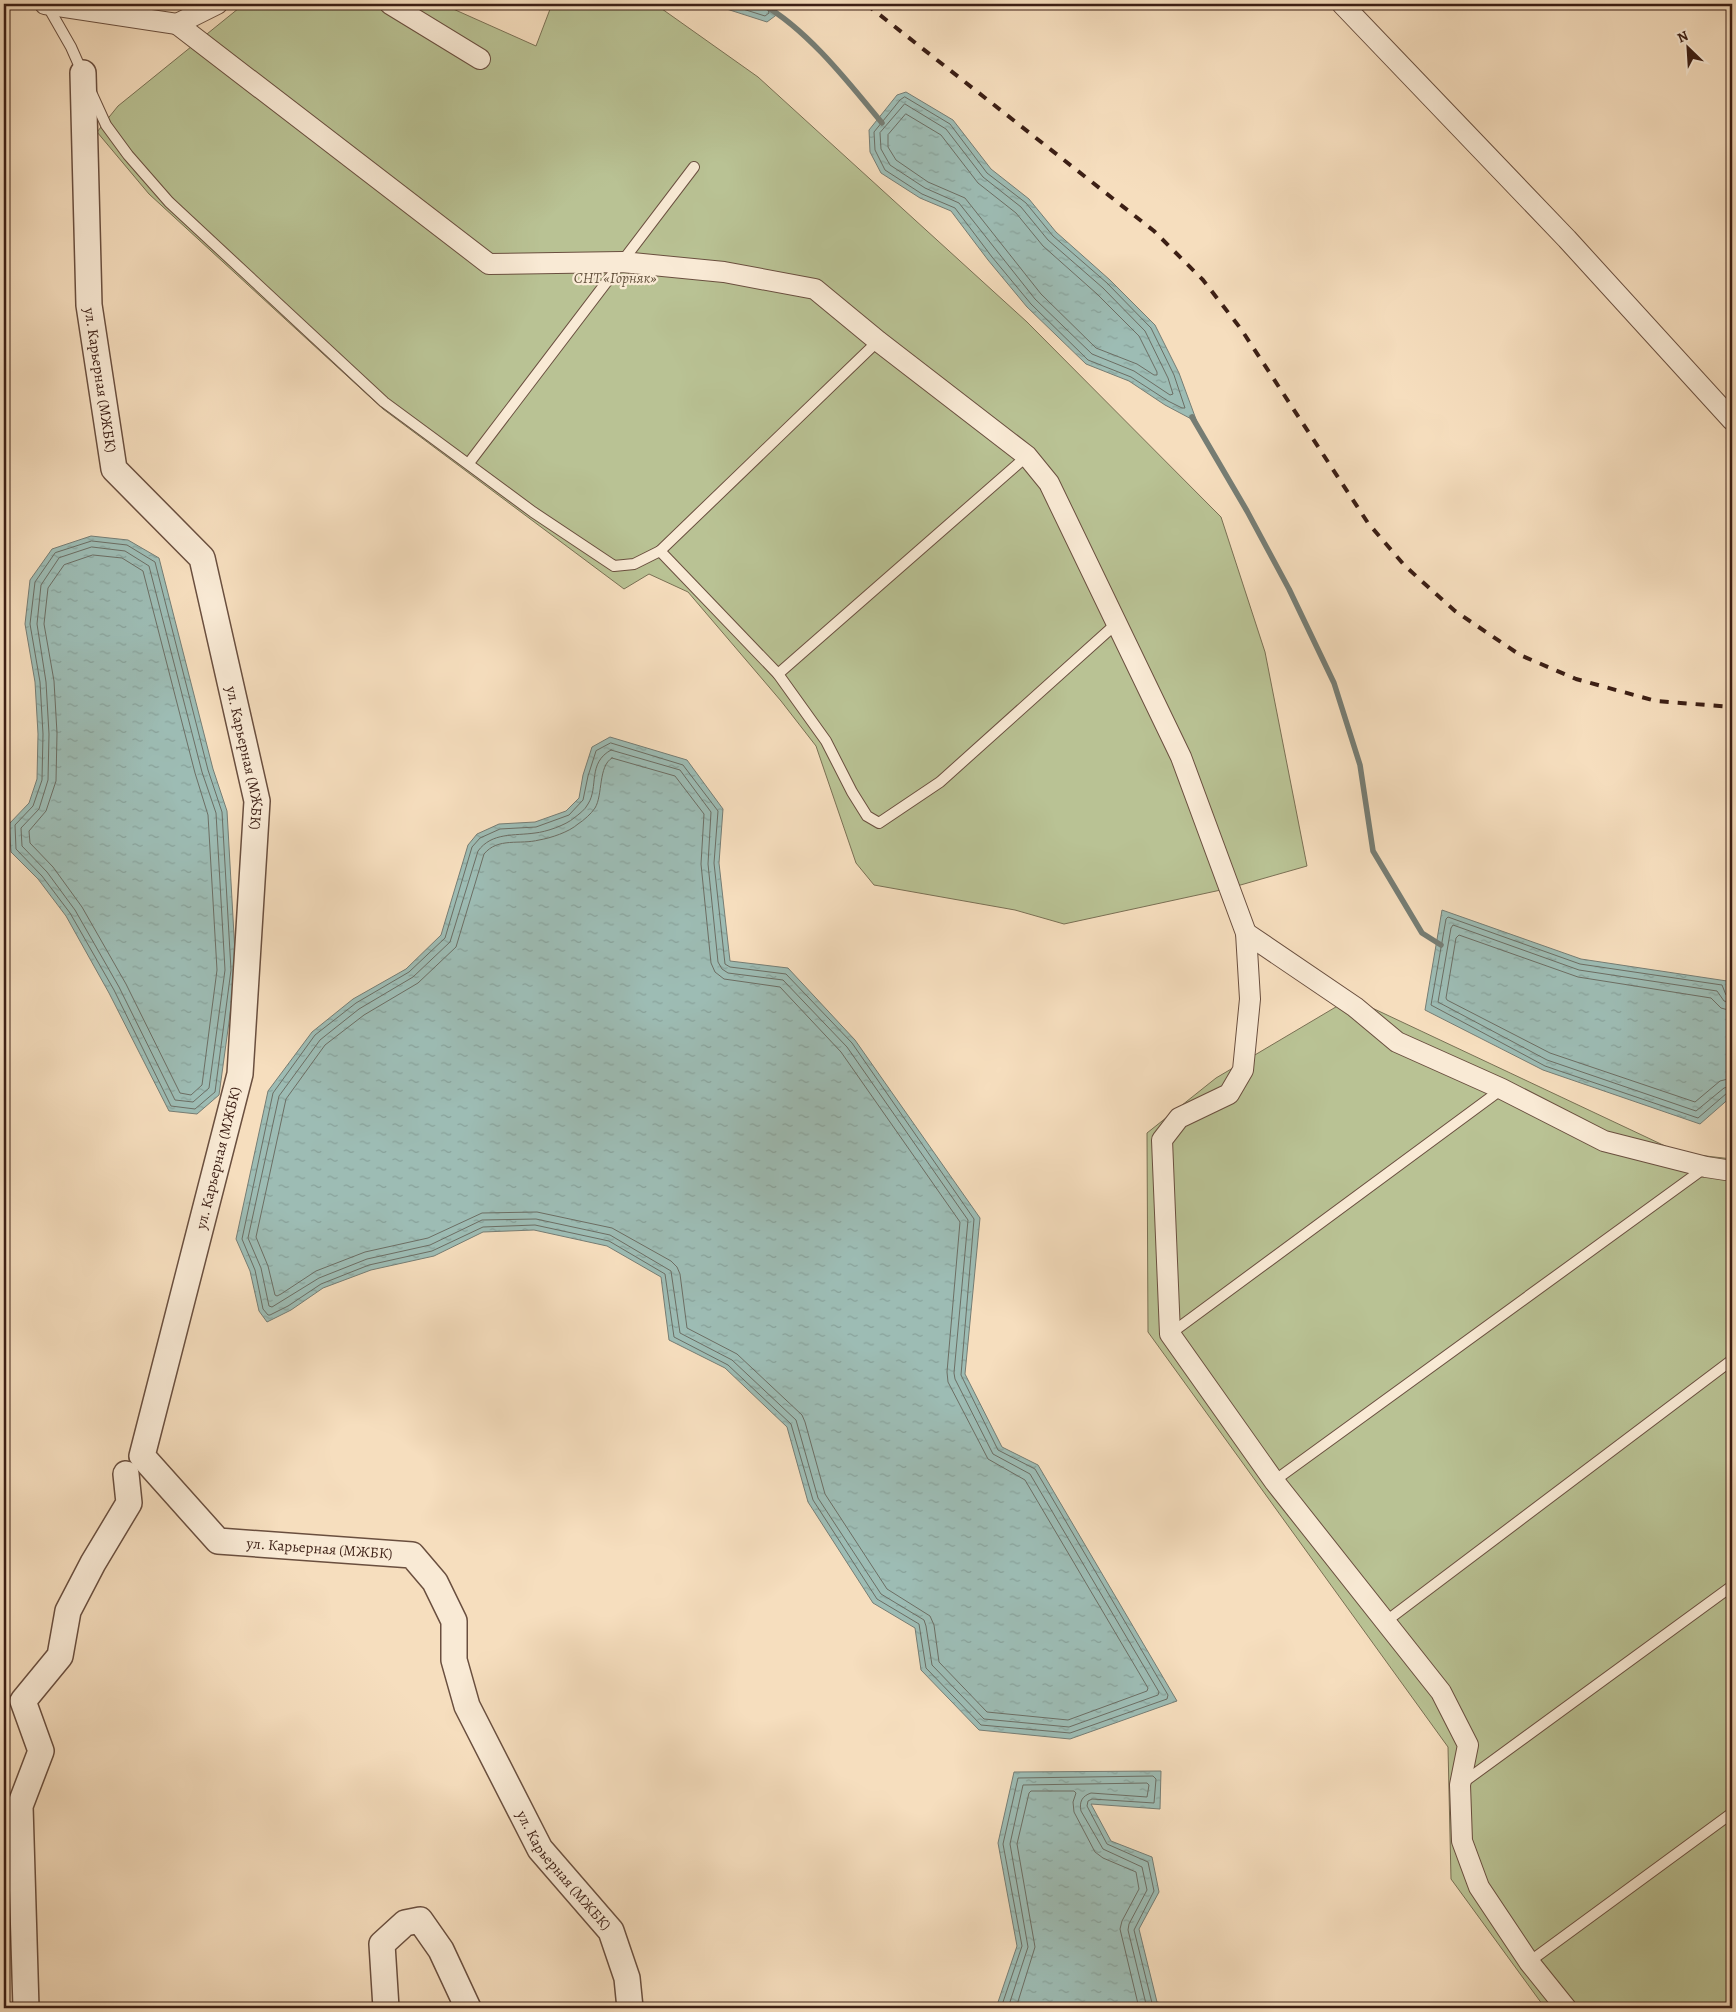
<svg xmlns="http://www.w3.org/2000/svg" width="1736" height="2012" viewBox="0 0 1736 2012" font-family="Alegreya,serif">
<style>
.green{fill:#b9c294;stroke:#7a7054}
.water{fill:url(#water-ripples);stroke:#767d74}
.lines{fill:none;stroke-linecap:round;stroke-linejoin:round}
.shore{stroke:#6c6e64;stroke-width:1}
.stream{stroke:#767d74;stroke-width:5.5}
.service-casing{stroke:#6a4f3f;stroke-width:12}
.minor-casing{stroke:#6a4f3f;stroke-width:22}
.tertiary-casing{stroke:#6a4f3f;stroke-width:28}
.service{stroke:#f9ead5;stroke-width:10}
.minor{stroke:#f9ead5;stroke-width:20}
.tertiary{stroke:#f9ead5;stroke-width:25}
.rail{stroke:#3c1f15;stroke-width:4;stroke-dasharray:9 9;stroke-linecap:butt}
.labels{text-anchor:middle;stroke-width:4.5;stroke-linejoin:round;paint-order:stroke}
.park-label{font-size:15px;font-style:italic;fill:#62503b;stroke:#f9ead5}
.street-label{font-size:15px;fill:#3c1f15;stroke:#f9ead5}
</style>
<defs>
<pattern id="water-ripples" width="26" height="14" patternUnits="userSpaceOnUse" patternTransform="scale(1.25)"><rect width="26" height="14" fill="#9dbcb4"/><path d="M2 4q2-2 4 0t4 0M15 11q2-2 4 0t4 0" fill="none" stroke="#88a19a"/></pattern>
</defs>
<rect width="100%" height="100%" fill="#f6debe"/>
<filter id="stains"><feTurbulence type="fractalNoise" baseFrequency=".004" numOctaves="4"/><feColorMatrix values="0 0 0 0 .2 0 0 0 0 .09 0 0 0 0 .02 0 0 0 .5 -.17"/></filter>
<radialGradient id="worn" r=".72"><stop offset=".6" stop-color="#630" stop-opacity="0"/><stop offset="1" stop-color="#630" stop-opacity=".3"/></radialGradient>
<g class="green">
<polygon points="244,4 442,4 536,46 552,4 655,4 758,77 1027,322 1221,517 1265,652 1307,866 1230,888 1064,924 1015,910 874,885 856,863 816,746 781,701 688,592 649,574 624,589 383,409 149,194 97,132 118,106"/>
<polygon points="1351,998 1680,1153 1732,1159 1732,2008 1545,2008 1451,1879 1448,1747 1148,1332 1147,1133 1216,1078"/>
</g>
<g class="water">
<polygon points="711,4 768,4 779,13 767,22"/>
<polygon points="906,92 953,120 991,169 1029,199 1056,232 1110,280 1155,325 1179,373 1197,422 1165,405 1129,381 1086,364 1027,307 988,260 951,211 920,198 881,173 870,152 869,130 897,95"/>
<polygon points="91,536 128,540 159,558 213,769 227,811 236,971 219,1095 197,1114 169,1111 109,993 66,916 38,879 11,852 9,824 29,803 37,779 38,734 35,682 25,624 30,580 52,549"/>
<polygon points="610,737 687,760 723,809 719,863 730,961 788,968 855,1040 980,1218 965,1374 1002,1447 1038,1465 1177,1701 1070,1739 979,1730 921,1670 915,1628 873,1603 808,1502 787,1427 725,1368 669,1340 661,1277 607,1246 534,1230 483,1232 434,1256 371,1270 323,1288 291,1310 267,1322 259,1311 250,1271 236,1239 268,1091 312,1032 353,999 406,969 441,935 468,845 477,834 499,824 535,822 566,811 579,798 583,775 592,747"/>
<polygon points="1442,910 1581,959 1727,981 1732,999 1732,1096 1700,1124 1543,1070 1425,1010"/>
<polygon points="1161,1771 1160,1809 1091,1804 1111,1841 1152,1857 1159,1892 1139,1929 1157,2002 1185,2008 996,2008 1017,1946 998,1843 1014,1772"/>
</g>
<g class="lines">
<g class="shore">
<polyline points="727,4 765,16 769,13 766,4"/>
<polygon points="905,97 950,124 987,173 1026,203 1053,236 1107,283 1151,328 1174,375 1185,408 1182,408 1168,401 1131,377 1088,360 1031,304 992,257 955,208 922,194 885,170 875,150 874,132 900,100"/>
<polygon points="905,104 946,129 983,177 1021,207 1048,240 1103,288 1145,331 1168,378 1173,394 1170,395 1134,371 1092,354 1035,299 959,203 925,188 890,165 881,149 880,133"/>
<polygon points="906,114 941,135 978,183 1016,213 1043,246 1097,294 1139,336 1157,372 1157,375 1154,375 1137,364 1096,348 1041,294 965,198 928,182 896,160 888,147 888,135"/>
<polygon points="92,541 127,545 155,562 208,770 222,812 231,970 215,1092 195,1109 171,1106 114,990 70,913 42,876 16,849 15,825 33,806 42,780 43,734 40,682 30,624 35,582 55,553"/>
<polygon points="92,547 125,551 149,566 202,772 216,813 225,970 209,1088 193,1102 175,1100 119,987 75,910 47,872 22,846 21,828 39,809 48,780 49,734 46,682 37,624 41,585 59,558"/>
<polygon points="93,555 122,558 143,571 195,773 208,815 217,970 202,1085 191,1095 180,1093 126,984 82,907 53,867 30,843 29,831 46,811 56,781 57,733 54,681 44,624 48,588 64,565"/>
<polygon points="611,743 683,765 718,811 714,863 725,964 730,967 786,974 852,1043 974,1219 961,1375 998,1450 1035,1469 1168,1695 1167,1699 1070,1733 981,1725 926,1668 919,1624 877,1599 813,1500 791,1424 728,1365 674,1337 665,1274 609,1241 535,1225 483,1227 432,1251 369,1265 321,1284 288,1306 270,1315 268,1315 263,1309 255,1270 242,1239 273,1093 315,1035 356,1003 409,972 445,938 472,847 480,838 500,829 536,827 569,815 583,800 588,776 596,751"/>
<path d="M611,750L680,770L711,812L708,864L718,962L722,969L728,973L783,980L847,1047L968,1220L954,1373L955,1379L993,1454L1030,1474L1159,1692L1158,1695L1069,1727L984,1719L932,1665L926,1626L924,1620L881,1594L818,1498L796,1420L732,1360L680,1333L671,1271L610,1235L536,1219L482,1220L430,1245L367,1259L319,1278L272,1307L269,1306L261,1268L248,1238L279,1096L320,1040L359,1009L413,977L450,942L478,851C492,832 514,836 535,833C546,832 566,825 574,818C579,814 585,810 588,804C599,787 587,763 611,750Z"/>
<path d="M612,758L675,776L704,814L701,864L711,963L715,972L724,979L780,987L841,1052L960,1222L947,1372L948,1382L988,1459L1025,1480L1148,1688L1147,1691L1068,1720L987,1712L939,1662L934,1625L930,1616L887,1589L825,1494L805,1422L802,1415L737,1354L687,1328L680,1274L677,1267L671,1261L612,1228L537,1212L482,1213L428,1238L365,1252L316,1271L281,1294L277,1296L275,1295L268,1266L256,1237L286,1099L325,1045L364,1015L418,983L456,947L484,854C498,837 520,845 539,840C551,838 569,832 578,824C584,820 591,814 595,808C603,795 598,766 612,758Z"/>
<polyline points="1732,997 1726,995 1722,985 1580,964 1448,917 1446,919 1431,1005 1545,1066 1698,1118 1727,1093 1732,1092"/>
<polyline points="1732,1003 1724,1001 1717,991 1579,970 1453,925 1451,928 1438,1002 1547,1060 1696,1111 1724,1088 1732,1086"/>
<polyline points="1732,1011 1721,1008 1711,998 1578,977 1459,935 1456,938 1446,998 1447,1000 1550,1053 1695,1102 1720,1081 1732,1078"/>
<polyline points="1001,2008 1022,1946 1003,1844 1018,1778 1153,1776 1156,1779 1154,1803 1092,1799 1088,1801 1087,1806 1107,1844 1148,1862 1154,1891 1134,1930 1152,2003 1154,2007 1161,2008"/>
<path d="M1008,2008L1028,1947L1010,1844L1023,1785L1147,1783L1149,1785L1147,1797L1091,1793C1082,1796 1079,1802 1081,1811L1103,1849L1142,1867L1147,1890L1129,1924L1128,1930L1147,2008"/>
<polyline points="1016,2008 1035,1947 1017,1844 1029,1793 1031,1791 1074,1791 1076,1793 1073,1802 1074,1812 1095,1852 1103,1858 1136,1872 1139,1889 1122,1921 1120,1929 1139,2008"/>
</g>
<g class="stream">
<path d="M762,4C807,29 849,83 882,123"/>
<polyline points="1192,417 1247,511 1289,589 1334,683 1360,765 1373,851 1422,933 1441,945"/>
</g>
<g class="service-casing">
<g id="service">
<polyline points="47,5 71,47 83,74"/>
<polyline points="91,92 106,125 128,155 169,202 384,402 533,512 614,566 634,564 660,551"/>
<polyline points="878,341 660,551 778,674 826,741 852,792 867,816 879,823 940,782 1117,623"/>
<polyline points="469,463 694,167"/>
<polyline points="778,674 1027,456"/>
<polyline points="1170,1334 1502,1089"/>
<polyline points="1274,1481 1706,1167"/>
<polyline points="1385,1622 1732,1360"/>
<polyline points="1461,1784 1732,1586"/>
<polyline points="1529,1962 1732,1813"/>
</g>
</g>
<g class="minor-casing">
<g id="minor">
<polyline points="45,4 177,24 217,4"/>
<polyline points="390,4 480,59"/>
<polyline points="1342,4 1567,239 1732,420"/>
<polyline points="177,24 489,264 622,262 724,272 815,289 878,341 1027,456 1049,483 1181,757 1246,933 1250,999 1243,1070 1229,1094 1179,1118 1162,1140 1170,1334 1274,1481 1441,1692 1468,1745 1460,1785 1462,1841 1479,1887 1529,1962 1566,2008"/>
<polyline points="1246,933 1355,1007 1397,1042 1502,1089 1604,1141 1706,1167 1732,1171"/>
</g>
</g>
<g class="tertiary-casing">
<g id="tertiary">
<path id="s1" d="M83,73L89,305L114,469L202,558L257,801L240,1074L142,1456L218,1541L412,1555L435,1582L454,1621V1660L467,1706L540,1849L611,1931L627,1978L630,2008"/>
<polyline points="26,2008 20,1806 41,1751 23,1701 60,1656 68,1611 93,1563 129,1503 126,1474"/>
<polyline points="386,2008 382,1944 405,1923 420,1920 441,1950 468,2008"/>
</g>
</g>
<use href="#service" class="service"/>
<use href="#minor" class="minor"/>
<use href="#tertiary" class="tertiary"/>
<polyline class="rail" points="866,4 1154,231 1203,280 1241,329 1368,523 1405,566 1455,611 1520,655 1576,679 1656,701 1732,707"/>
</g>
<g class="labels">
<g class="park-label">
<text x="615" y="283">СНТ «Горняк»</text>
</g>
<g class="street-label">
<text dy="5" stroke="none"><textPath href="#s1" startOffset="308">ул. Карьерная (МЖБК)</textPath></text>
<text dy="5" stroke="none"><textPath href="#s1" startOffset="728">ул. Карьерная (МЖБК)</textPath></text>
<text transform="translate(218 1158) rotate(-76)" y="5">ул. Карьерная (МЖБК)</text>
<text dy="5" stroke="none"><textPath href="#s1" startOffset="1656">ул. Карьерная (МЖБК)</textPath></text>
<text dy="5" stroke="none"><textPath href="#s1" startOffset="2106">ул. Карьерная (МЖБК)</textPath></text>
</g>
</g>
<rect width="1736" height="2012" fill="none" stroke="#f6debe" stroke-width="20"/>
<rect x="5" y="5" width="1726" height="2002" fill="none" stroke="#3c1f15" stroke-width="2.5"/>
<rect x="10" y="10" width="1716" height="1992" fill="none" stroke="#3c1f15"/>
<g transform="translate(1688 48) rotate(335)" stroke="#f9ead5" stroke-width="4" paint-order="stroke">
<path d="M0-4L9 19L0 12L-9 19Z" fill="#3c1f15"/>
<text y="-8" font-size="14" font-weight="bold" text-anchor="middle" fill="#3c1f15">N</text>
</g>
<rect width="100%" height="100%" filter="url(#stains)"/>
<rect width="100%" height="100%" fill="url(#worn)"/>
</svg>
